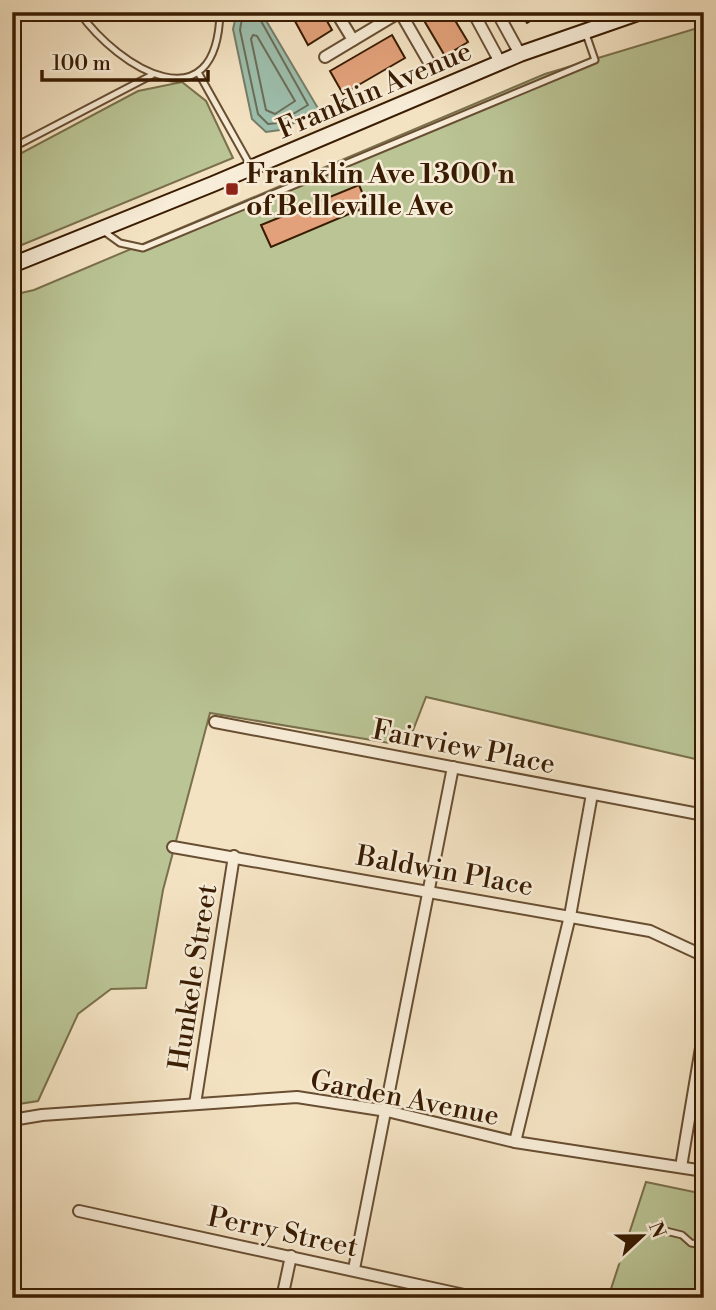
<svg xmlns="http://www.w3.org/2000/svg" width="716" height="1310" viewBox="0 0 716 1310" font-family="'Libre Bodoni',serif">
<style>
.green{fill:#bac495;stroke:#7a704c;stroke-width:2}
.water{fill:#9dbfad;stroke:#757e69;stroke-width:2}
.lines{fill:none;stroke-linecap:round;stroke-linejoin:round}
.shore{stroke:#6b6e58;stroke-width:2}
.building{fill:#e2a17a;stroke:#391c02;stroke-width:2}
.lane-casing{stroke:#684e32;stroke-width:9}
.street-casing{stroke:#684e32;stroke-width:14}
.secondary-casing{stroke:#391c02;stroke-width:18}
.lane{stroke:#f8edd8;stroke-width:5}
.street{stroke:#f8edd8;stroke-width:10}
.secondary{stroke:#f8edd8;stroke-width:14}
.poi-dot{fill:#8f2418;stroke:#f8edd8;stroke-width:2.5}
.labels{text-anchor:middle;stroke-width:5;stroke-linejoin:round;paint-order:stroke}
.street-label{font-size:28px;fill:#391c02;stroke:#f8edd8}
.poi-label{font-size:28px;font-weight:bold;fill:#391c02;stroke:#f8edd8;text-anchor:start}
</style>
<rect width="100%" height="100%" fill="#f4e3c3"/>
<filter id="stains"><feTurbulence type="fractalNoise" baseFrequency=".00286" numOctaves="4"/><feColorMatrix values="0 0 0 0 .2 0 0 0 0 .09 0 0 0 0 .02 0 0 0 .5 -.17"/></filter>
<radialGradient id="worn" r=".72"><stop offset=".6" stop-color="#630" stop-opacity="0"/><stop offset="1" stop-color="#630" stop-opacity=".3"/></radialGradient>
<g class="green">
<polygon points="704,26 704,761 426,697 407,746 210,713 163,890 146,988 111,989 78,1014 38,1101 12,1105 12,295 34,290 545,74"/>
<polygon points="182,82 206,101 233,158 12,249 12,158 138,91"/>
<polygon points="646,1182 704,1194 704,1298 608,1298"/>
</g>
<polygon class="water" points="237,12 261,12 319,110 280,130 266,132 252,119 233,29"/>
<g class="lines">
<g class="shore">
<polyline points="243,12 240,30 258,114 268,124 278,123 308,105 256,12"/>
<polygon points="253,35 257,36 295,101 275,114 266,110 251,39"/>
</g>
</g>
<g class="building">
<polygon points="290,12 322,12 332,30 308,45"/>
<polygon points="430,12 450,12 468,42 445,56 422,17"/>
<polygon points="520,12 545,12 527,23"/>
<polygon points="392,35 405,58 343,94 330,71"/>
<polygon points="359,185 368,206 271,247 261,225"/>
</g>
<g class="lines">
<g class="lane-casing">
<g id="lane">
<path d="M79,12C119,69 217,127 220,12"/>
<polyline points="199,74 250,165"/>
<polyline points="12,148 152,75"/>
<polyline points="102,230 120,243 143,248 595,60 586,34"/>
<polyline points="654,1228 682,1235 691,1243 704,1245"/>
</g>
</g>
<g class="street-casing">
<g id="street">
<polyline points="336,12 353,40"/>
<polyline points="400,12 430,64"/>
<polyline points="473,12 500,62"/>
<polyline points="497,12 520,54"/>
<polyline points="325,57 400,12"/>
<polyline points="215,722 704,815"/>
<polyline points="173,847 650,931 704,956"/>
<polyline points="195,1104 234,856"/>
<polyline points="12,1120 42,1115 297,1097 387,1111 515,1142 704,1171"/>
<polyline points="515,1142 570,916 592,794"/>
<polyline points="681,1167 704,1030"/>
<polyline points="79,1211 478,1298"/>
<polyline points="354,1269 453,767"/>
<polyline points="282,1298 291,1256"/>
</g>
</g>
<g class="secondary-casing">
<polyline id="secondary" points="12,265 213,184 520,54 641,12"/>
</g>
<use href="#lane" class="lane"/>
<use href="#street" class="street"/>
<use href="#secondary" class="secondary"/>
</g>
<rect class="poi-dot" x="225" y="182" width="14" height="14" rx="3.5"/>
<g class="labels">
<g class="street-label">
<text transform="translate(374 89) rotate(-23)" y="10">Franklin Avenue</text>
<text transform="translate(464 746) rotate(11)" y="10">Fairview Place</text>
<text transform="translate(445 870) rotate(10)" y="10">Baldwin Place</text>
<text transform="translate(192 977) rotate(-81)" y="10">Hunkele Street</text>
<text transform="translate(405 1097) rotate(11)" y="10">Garden Avenue</text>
<text transform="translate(283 1231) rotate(12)" y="10">Perry Street</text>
</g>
<g class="poi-label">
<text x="246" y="183">Franklin Ave 1300'n<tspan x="246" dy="32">of Belleville Ave</tspan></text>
</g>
</g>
<rect width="716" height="1310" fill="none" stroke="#f4e3c3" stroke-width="42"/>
<rect x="14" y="14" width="688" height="1282" fill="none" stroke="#391c02" stroke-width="3.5"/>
<rect x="21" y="21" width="674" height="1268" fill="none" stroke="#391c02" stroke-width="2"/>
<g transform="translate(642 1236) rotate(68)" stroke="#f8edd8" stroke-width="5" paint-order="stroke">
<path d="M0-5L12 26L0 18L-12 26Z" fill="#391c02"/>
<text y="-10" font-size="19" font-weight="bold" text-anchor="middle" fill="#391c02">N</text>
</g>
<path d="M42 70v10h166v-10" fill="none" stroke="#391c02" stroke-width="3.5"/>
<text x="52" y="70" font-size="21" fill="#391c02" stroke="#f8edd8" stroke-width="5" paint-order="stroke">100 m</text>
<rect width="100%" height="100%" filter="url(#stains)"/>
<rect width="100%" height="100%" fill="url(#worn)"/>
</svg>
